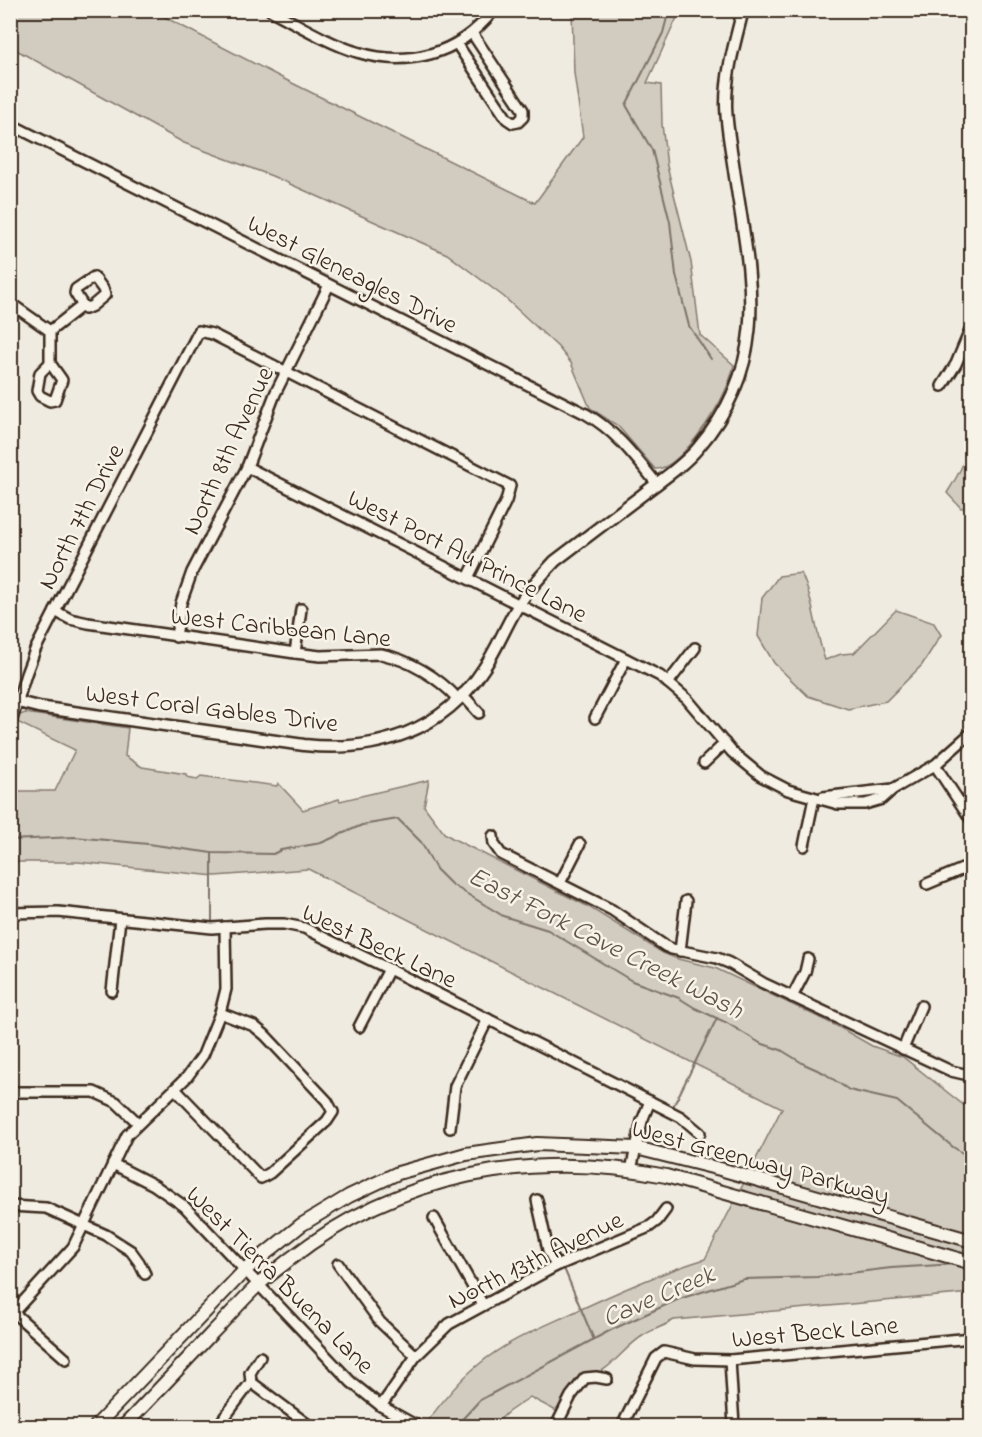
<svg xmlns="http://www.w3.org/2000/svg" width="982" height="1437" viewBox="0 0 982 1437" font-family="'Indie Flower',sans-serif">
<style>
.green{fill:#d1cbc0;stroke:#867a6f;stroke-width:1.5}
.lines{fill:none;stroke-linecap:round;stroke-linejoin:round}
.stream{stroke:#7e7266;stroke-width:2}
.minor-casing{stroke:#3b2a1e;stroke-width:14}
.tertiary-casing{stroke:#3b2a1e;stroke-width:15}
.secondary-casing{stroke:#3b2a1e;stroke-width:16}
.minor{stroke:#f7f3e8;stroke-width:9}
.tertiary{stroke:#f7f3e8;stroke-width:10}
.secondary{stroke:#f7f3e8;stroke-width:12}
.labels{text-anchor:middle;stroke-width:5;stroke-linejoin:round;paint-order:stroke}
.street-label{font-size:26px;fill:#3b2a1e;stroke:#f7f3e8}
.water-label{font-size:27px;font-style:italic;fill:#625448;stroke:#f7f3e8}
</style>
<rect width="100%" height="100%" fill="#efebe0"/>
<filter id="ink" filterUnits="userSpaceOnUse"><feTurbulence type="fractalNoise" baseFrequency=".0167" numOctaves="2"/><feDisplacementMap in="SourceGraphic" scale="12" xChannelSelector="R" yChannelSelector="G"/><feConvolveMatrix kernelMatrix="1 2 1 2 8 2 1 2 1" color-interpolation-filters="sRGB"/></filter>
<g filter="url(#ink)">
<g class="green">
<path d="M11,10L153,11L288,81L535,203L583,137L574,73L572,11H680L647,83L661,85L662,124L667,166L691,262L700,335L734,365C732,374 729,383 725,391C717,411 678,471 655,469L618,426L590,408L571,363L558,347L504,297L447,254L272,176L184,143L11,47Z"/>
<path d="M971,429V507L961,508L947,493C961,471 969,455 971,429Z"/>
<path d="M801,573C814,600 815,631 825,660L841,654L854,653L896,610L934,623L941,635L922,665L886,701L848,709L808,696L774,663L758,636L762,598L779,576Z"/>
<path d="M25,713L128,728L125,756L142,767L186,774L187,777L197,779L201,776L277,786L278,783L303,810L339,799L340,801L429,780L424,806L444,833L452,838L589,907L663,953L678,959L715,968L837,1026L872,1046L903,1057L971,1111V1293L674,1320C664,1326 654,1329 644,1335C623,1347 609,1374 585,1378L562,1414L530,1397L508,1412L493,1426H424C440,1404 457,1382 478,1365C504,1343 535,1330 566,1316C611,1295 657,1274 705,1259L782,1108L308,869L215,876L78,862H11V791H55L75,750L17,722L20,715Z"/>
</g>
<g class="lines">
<g class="stream">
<polyline points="669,10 663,33 626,105 652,150 670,222 676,275 689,326 711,359"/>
<polyline points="10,840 75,837 148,844 212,853 273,854 281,850 321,843 362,825 398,819 421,842 436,869 451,884 503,916 548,930 632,981 679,998 695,1008 727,1023 760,1043 781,1050 804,1064 824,1073 849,1090 897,1101 953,1147 972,1159"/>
<polyline points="212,853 212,925"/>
<polyline points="672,1109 717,1018"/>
<polyline points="563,1266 594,1340"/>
<polyline points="456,1426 480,1400 611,1330 679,1299 744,1279 817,1277 891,1268 956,1264"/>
</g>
<g class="minor-casing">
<g id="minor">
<path d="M270,10C322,37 369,71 430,54C457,47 477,31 494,10"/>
<polyline points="457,44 507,119 513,123 518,122 523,117 523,110 472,33"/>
<path d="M10,124L586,414C616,431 635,457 657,484"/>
<polygon points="94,277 103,289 105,295 92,306 85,309 75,293 76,289"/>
<polyline points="10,303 50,331 50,363"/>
<polyline points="50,331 83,305"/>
<polygon points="50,363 62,380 55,400 50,401 40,396 37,391 40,373"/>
<polyline points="942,386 956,364 972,326"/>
<polyline points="247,467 660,676 687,699 732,752 761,776 788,790 838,804 865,804 882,799 893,789 935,765 972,732"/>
<path d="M55,611L70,619L88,623L295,653L320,656L381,654C409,660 438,677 458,699"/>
<polyline points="176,637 181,603 192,572 247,467 275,394 329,285"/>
<polyline points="295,653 301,609"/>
<polyline points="668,683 695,648"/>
<polyline points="462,694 479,713"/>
<polyline points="595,718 626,659"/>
<polyline points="10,726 26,674 35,650 199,331 212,334 510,486 506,501 468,578"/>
<polyline points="704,763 725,743"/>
<polyline points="935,765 972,821"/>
<polyline points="823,797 893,789"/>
<polyline points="493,836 494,844 501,854 612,910 665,946 672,949 717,958 729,963 763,983 951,1071 964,1074 972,1071"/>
<polyline points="804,846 814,798"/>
<polyline points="560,883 580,844"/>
<polyline points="927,884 972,865"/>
<polyline points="10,913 58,912 212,928 265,924 284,924 304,928 389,969 681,1117 700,1133"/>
<polyline points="680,951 686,901"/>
<polyline points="112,991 120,919"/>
<polyline points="792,997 805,972 808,959"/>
<polyline points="359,1027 389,969"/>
<polyline points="903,1049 921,1006"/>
<polyline points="175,1089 261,1178 270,1173 327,1121 333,1112 327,1101 265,1035 254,1026 220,1013"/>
<polyline points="10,1092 94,1092 116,1102 138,1123"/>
<polyline points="450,1128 455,1086 488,1019"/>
<polyline points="113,1164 154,1185 184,1206 351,1382 381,1406 417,1426"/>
<polyline points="631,1170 642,1121 650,1101"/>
<polyline points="537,1200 548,1250 556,1266"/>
<polyline points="10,1206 46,1208 106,1235 131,1251 139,1262 145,1274"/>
<polyline points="434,1218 483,1305"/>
<polyline points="338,1264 380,1322 416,1356"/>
<polyline points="14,1313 66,1359"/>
<polyline points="10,1316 73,1247 127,1135 187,1077 203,1055 220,1013 226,989 225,927"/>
<polyline points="730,1360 734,1426"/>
<polyline points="251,1382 310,1426"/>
<polyline points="381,1406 416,1356 449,1324 556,1266 649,1227 657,1221 666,1209"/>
<polyline points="218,1426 251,1382 250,1373 260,1357"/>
<polyline points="556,1426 571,1396 585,1378 596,1377 607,1379"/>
<polyline points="622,1426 656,1358 664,1352 695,1359 730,1360 972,1338"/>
</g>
</g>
<g class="tertiary-casing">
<path id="tertiary" d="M10,700L38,707L304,745C376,753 444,731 484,668C496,650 504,630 515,611C526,592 540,577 555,561C584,539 613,517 642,495C661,480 682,467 698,448C776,357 748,270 733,163C730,143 726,123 726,104C726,71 735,42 743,10"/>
</g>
<g class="secondary-casing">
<g id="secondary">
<polyline points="96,1426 245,1270 301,1225 349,1196 398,1173 466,1154 537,1144 636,1148 720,1169 972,1241"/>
<path d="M124,1426C153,1396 182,1365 211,1334C227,1318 242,1300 258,1285C268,1276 279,1268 290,1259C400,1173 531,1150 666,1176L972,1263"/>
</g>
</g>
<use href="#minor" class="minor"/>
<use href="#tertiary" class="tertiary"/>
<use href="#secondary" class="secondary"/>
</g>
</g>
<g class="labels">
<g class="street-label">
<text transform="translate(353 273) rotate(27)" y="9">West Gleneagles Drive</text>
<text transform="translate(227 450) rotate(-65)" y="9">North 8th Avenue</text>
<text transform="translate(80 516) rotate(-63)" y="9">North 7th Drive</text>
<text transform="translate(468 555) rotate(27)" y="9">West Port Au Prince Lane</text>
<text transform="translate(281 626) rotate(6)" y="9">West Caribbean Lane</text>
<text transform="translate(212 707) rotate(7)" y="9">West Coral Gables Drive</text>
<text transform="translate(380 945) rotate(25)" y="9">West Beck Lane</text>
<text transform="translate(761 1161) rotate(15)" y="9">West Greenway Parkway</text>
<text transform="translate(535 1259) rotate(-26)" y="9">North 13th Avenue</text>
<text transform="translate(281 1279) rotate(45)" y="9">West Tierra Buena Lane</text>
<text transform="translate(815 1331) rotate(-5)" y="9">West Beck Lane</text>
</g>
<g class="water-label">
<text transform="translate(606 942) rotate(27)" y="9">East Fork Cave Creek Wash</text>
<text transform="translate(658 1295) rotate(-23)" y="9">Cave Creek</text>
</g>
</g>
<rect width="982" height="1437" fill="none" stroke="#f7f3e8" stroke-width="36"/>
<rect x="18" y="18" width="946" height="1401" fill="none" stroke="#3b2a1e" stroke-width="2" filter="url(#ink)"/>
</svg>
